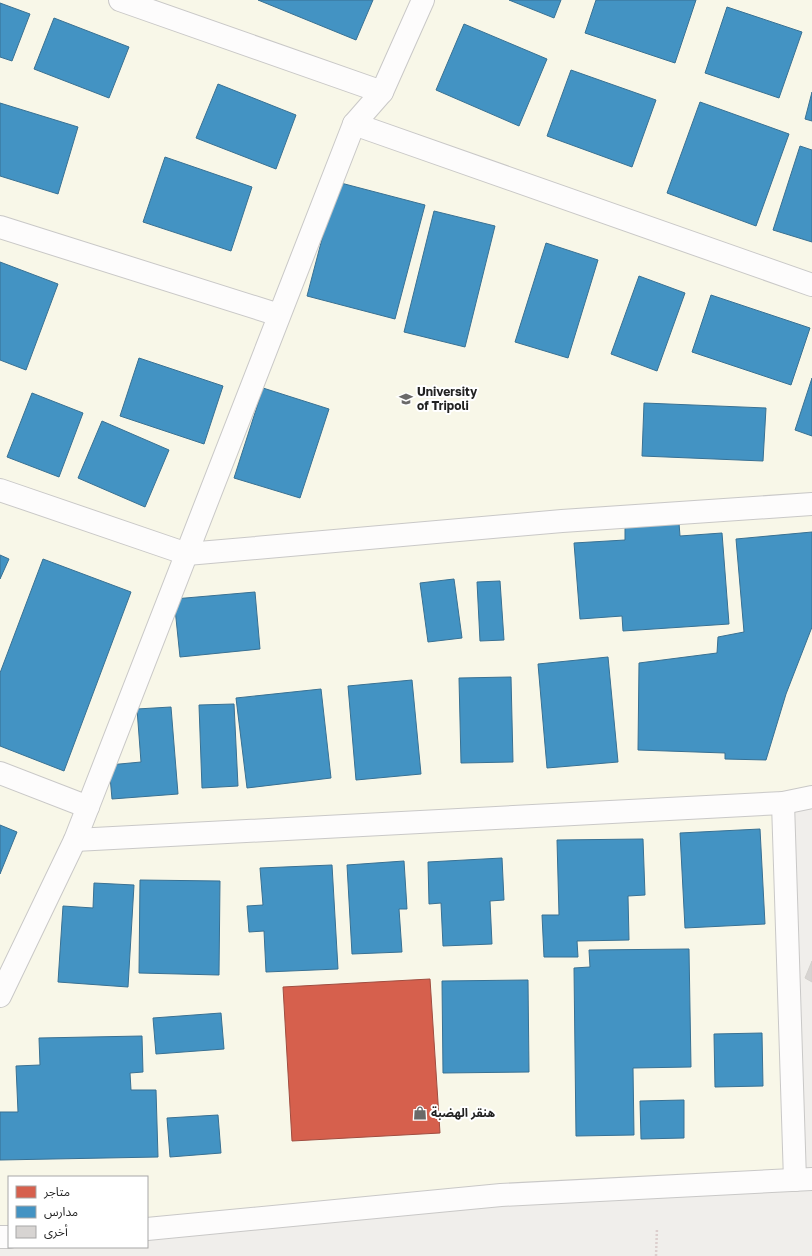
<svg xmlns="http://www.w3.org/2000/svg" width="812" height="1256" viewBox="0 0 812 1256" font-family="'Golos Text','Noto Sans Arabic',sans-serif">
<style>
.education{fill:#f8f7e8}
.shops{fill:#d6604d;stroke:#a04d40}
.schools{fill:#4393c3;stroke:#397193}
.building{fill:#d7d4d2;stroke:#d3d0cc}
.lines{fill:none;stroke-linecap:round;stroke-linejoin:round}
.minor-casing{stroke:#c9c8c7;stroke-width:24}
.path{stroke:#dccecd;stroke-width:2.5;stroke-dasharray:2 2;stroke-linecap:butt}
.minor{stroke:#fdfcfc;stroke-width:22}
.labels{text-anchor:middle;stroke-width:4;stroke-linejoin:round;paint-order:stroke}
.poi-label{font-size:12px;font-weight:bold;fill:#222;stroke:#fff;text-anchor:start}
</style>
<rect width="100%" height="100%" fill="#f0eeeb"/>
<polygon class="education" points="0,0 812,0 812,797 783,802 795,1180 147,1229 147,1177 9,1177 9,1237 0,1237"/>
<polygon class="shops" points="430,979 440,1133 292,1141 283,987"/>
<g class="schools">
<polygon points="258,0 373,0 356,40"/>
<polygon points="509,0 561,0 554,18"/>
<polygon points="596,0 696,0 675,63 585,33"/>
<polygon points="0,3 30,14 12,61 0,57"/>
<polygon points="727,7 802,32 779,98 705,73"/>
<polygon points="54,18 129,47 109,98 34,69"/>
<polygon points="464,24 547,59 519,126 436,90"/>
<polygon points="571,70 656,100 632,167 547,136"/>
<polygon points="218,84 296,115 276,169 196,138"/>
<polygon points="812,92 812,121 805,119"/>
<polygon points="700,102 789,134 756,226 667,193"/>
<polygon points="0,103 78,127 58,194 0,176"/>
<polygon points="800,146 812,150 812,242 773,230"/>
<polygon points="165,157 252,187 231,251 143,222"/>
<polygon points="337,182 425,205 395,319 307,296"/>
<polygon points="434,211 495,226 465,347 404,332"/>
<polygon points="546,243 598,260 568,358 515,342"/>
<polygon points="0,262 58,284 26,370 0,360"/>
<polygon points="639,276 685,293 657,371 611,354"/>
<polygon points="711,295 810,328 791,385 692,352"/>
<polygon points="139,358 223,386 204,444 120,416"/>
<polygon points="812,378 812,436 795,430"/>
<polygon points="263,388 329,409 300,498 234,478"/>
<polygon points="32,393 83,413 59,477 7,457"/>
<polygon points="644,403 766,408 763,461 642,456"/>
<polygon points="102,421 169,450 145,507 78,478"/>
<polygon points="679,523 680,536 722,533 729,624 623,631 622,616 580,619 574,543 625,540 625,527"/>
<polygon points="812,532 812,627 786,694 766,760 725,759 725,753 638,750 639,663 717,653 718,637 744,632 736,539"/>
<polygon points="0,555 9,559 0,579"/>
<polygon points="43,559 131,592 64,771 0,746 0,673"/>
<polygon points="454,579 462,638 428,642 420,583"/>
<polygon points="500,581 504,640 480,641 477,582"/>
<polygon points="255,592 260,649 180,657 174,599"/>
<polygon points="608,657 618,762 547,768 538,664"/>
<polygon points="511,677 513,762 461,763 459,678"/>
<polygon points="412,680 421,774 356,780 348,686"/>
<polygon points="321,689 331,778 247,788 236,698"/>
<polygon points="234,704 238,786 202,788 199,705"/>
<polygon points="171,707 178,794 112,799 109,765 141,762 137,709"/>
<polygon points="0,825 17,832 0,874"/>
<polygon points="760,829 765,924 685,928 680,833"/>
<polygon points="643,839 645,895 628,896 629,940 577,941 578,957 544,957 542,915 559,915 557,840"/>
<polygon points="502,858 504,900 490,901 492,944 443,946 441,903 429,904 428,862"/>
<polygon points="404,861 407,909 399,909 402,952 352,954 347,865"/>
<polygon points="332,865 338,969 266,972 264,931 249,932 247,906 263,905 260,868"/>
<polygon points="140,880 220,881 219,975 139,973"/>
<polygon points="94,883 134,885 128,987 58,982 63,906 93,908"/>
<polygon points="689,949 691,1067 633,1068 634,1135 576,1136 574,968 590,967 589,950"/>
<polygon points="528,980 529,1072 443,1073 442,981"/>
<polygon points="221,1013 224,1049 156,1054 153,1018"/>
<polygon points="762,1033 763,1086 715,1087 714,1034"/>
<polygon points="142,1036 143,1072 130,1073 131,1090 156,1090 158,1157 0,1160 0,1112 18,1112 16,1066 40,1065 39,1038"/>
<polygon points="684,1100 684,1138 641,1139 640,1101"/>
<polygon points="218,1115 221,1153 170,1157 167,1118"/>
</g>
<polygon class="building" points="812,961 812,982 805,978"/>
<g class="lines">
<g class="minor-casing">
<g id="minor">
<polyline points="120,0 382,92"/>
<polyline points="354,124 812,285"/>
<polyline points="0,227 279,315"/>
<polyline points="0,490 187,554 562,521 812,504"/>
<polyline points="0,773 88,807"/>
<polyline points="783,803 795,1180"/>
<polyline points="75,840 783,803 812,797"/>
<polyline points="0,996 75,840 354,124 382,92 423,0"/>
<polyline points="147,1229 501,1195 812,1179"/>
<polyline points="0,1237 9,1237"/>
</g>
</g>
<polyline class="path" points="656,1256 657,1228"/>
<use href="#minor" class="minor"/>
</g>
<defs>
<g id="university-bare" transform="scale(1.08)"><path d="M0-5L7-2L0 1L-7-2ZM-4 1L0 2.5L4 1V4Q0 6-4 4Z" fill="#6a6968" stroke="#fff" stroke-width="2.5" paint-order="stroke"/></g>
<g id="shop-bare" transform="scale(1.08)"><path d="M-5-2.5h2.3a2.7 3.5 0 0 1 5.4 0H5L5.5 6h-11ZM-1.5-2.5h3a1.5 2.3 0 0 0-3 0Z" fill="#6a6968" stroke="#fff" stroke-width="2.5" paint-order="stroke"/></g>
</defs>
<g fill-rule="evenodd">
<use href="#university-bare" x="406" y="399"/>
<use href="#shop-bare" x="420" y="1113"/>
</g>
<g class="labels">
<g class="poi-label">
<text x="417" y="396">University<tspan x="417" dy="14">of Tripoli</tspan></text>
<text x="431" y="1117">هنقر الهضبة</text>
</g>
</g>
<rect x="8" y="1176" width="140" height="72" fill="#ffffff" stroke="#a7a7a7"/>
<rect x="16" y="1186" width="20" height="12" fill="#d6604d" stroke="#a7a7a7"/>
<text x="44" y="1196" font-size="12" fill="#222222">متاجر</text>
<rect x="16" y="1206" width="20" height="12" fill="#4393c3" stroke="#a7a7a7"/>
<text x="44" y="1216" font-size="12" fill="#222222">مدارس</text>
<rect x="16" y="1226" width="20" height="12" fill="#d7d4d2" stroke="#a7a7a7"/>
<text x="44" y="1236" font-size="12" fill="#222222">أخرى</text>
</svg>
